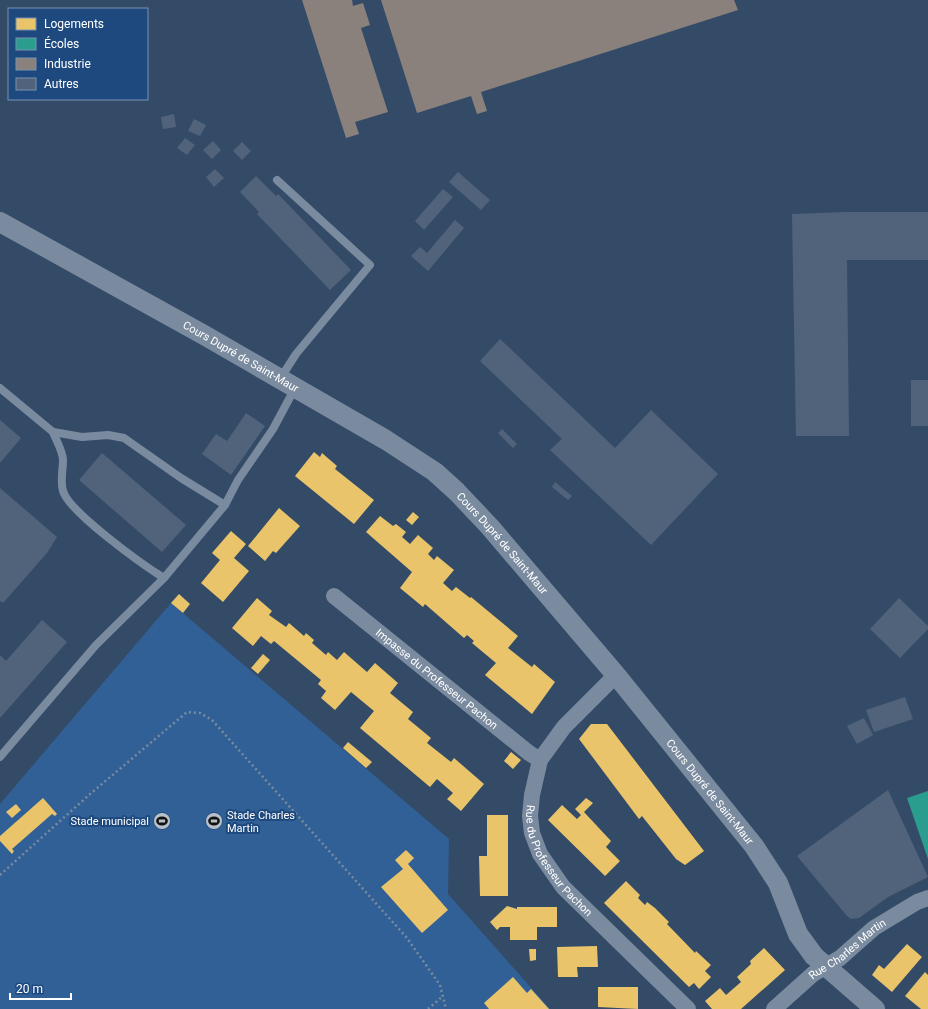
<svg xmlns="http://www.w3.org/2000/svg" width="928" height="1009" viewBox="0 0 928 1009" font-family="Roboto,sans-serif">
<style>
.green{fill:#316096}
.homes{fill:#e9c46a}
.schools{fill:#2a9d8f}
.industry{fill:#8a817c}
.building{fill:#50637a}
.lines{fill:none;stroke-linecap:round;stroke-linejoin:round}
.path{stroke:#7a8b9f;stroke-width:2.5;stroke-dasharray:2 3;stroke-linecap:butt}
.service{stroke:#7a8b9f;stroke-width:8}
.minor{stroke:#7a8b9f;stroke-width:16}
.tertiary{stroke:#7a8b9f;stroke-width:20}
.labels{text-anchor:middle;stroke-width:4;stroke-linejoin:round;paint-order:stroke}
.street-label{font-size:11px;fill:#fff;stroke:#1e497e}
.poi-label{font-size:11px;fill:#fff;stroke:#1e497e;text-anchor:start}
</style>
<rect width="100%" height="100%" fill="#344b68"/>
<polygon class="green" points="171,603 449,839 448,894 550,1009 0,1009 0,804"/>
<g class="homes">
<polygon points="314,452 320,457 322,453 337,466 335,469 374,500 354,524 295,476"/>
<polygon points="279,508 300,526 276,553 273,551 265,561 248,546"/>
<polygon points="413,512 419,517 412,525 406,520"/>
<polygon points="380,516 393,526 396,524 406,532 402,537 410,544 418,535 433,548 428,554 434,560 437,556 454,570 443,583 452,591 456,587 470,598 471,597 518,636 508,648 532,667 534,664 555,682 532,714 485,675 496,663 472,643 474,641 467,635 464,638 425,604 423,607 400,588 412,572 366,532"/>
<polygon points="231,531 246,544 234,558 249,571 223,602 201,583 220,560 212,553"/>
<polygon points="179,594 190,604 183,613 171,603"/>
<polygon points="257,598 272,611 269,615 286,627 289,623 304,636 306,633 314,640 312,643 326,655 328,652 337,660 344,652 367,672 375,663 398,683 390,693 413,712 408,719 431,738 427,743 451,762 454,758 484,784 461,811 447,799 453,793 437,779 430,787 360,728 374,711 351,692 335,710 321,698 326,691 318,684 321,680 274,641 271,644 261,636 253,646 232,628"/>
<polygon points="263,654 270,660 258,674 251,668"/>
<polygon points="591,724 607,724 704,851 685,865 676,859 642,816 639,819 579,739"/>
<polygon points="348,742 372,762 366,768 343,748"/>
<polygon points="511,752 521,760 513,769 504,761"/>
<polygon points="43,798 57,814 55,816 52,814 12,849 14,851 12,854 0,841 0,836"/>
<polygon points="586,798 593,803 584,812 611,841 606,847 620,861 605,876 548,820 562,805 577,819 581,815 575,809"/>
<polygon points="16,804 21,810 12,818 6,812"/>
<polygon points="487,815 508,815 508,896 480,896 479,856 487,856"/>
<polygon points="406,850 414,858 408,864 448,910 422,933 381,887 403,869 395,860"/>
<polygon points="626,881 640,895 638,898 645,905 647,902 655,908 669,922 667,924 695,953 696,951 711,965 705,971 711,977 699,989 694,983 689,987 604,903"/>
<polygon points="507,906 517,909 517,907 557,907 557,927 537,927 537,940 510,940 510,927 500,927 497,930 490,922"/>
<polygon points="907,944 922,957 892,992 872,975 879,965 884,969"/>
<polygon points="597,946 598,967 577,967 578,977 558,977 557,947"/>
<polygon points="764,948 785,970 741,1009 712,1009 705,1001 720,988 726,995 741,982 737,977 751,964 750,961"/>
<polygon points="529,949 536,949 536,960 530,961"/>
<polygon points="925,972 928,975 928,1009 921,1009 905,996"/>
<polygon points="513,977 527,993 531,989 549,1009 489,1009 484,1003"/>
<polygon points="598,987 638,987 638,1009 598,1007"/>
</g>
<polygon class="schools" points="928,791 928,859 907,798"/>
<g class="industry">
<polygon points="302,0 352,0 353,6 363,3 370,25 361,28 388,112 355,122 359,134 346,138"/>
<polygon points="381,0 734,0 738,10 481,92 487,111 477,114 471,96 417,113"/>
</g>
<g class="building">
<polygon points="174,114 176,127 163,129 161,117"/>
<polygon points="194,119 206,125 200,136 188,131"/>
<polygon points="185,138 195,145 187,155 177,148"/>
<polygon points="213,141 221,150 212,159 203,150"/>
<polygon points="242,142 251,151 242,160 233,151"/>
<polygon points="215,169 224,178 214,187 206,177"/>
<polygon points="458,172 490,200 481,210 449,182"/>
<polygon points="256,176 276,196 278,194 351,270 330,290 257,214 259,212 240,192"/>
<polygon points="443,189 453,197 424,230 415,221"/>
<polygon points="846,212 928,212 928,260 847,260 849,436 796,436 792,214"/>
<polygon points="455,220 464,228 428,271 411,256 420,247 427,253"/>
<polygon points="500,339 615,448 651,410 718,474 651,545 550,450 562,439 480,361"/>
<rect x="911" y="380" width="17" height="46"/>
<polygon points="246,413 265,426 231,475 202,454 216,434 227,441"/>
<polygon points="0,420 21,438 0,463"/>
<polygon points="502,429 517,444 513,448 498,433"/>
<polygon points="102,453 186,525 162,552 79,480"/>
<polygon points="555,482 572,496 568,500 552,487"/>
<polygon points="0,488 57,537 47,553 3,603 0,601"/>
<polygon points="899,598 928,626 928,629 900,658 870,629"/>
<polygon points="42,620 67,642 0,718 0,655 6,661"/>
<polygon points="905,697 913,719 874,732 866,710"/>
<polygon points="864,718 873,735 857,744 847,726"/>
<polygon points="888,790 928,877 888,897 859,918 851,919 847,916 797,856"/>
</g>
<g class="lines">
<g class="path">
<polyline points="0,875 89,795 187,712 200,713 212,720 407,938 440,985 446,1009"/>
<polyline points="428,1009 443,996"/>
</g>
<g class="service">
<polyline points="277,180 370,265 296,354 280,379"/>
<polyline points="0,388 53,432 82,437 108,435 124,438 181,478 225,505"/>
<path d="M53,432C56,440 63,452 63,460C63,471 60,480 63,491C69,512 143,565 164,578"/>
<polyline points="0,757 96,645 164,578 225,505 238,480 273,429 295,388"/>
</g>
<g class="minor">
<path id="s1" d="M334,596L529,753L540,760"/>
<path id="s2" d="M616,675L564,727L540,760L532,795L530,816L532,833L540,854L563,887L688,1009"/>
<path id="s3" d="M774,1009L813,974L840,958L874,928L917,902L928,898"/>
</g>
<path class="tertiary" id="s4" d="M0,222L204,335L386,440L435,472L457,492L490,527L616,675L754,846L778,883L798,934L814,956L875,1009"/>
</g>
<defs>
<g id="stadium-disc" transform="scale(0.9)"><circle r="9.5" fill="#b8c0ca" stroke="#1e497e"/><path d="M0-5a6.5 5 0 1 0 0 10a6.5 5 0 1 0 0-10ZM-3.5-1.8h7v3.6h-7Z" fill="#111"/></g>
</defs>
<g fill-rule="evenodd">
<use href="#stadium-disc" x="162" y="821"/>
<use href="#stadium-disc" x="214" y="821"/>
</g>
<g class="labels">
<g class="street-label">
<text dy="4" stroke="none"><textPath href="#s4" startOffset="276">Cours Dupré de Saint-Maur</textPath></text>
<text dy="4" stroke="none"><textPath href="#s4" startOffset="600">Cours Dupré de Saint-Maur</textPath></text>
<text dy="4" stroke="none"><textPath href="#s1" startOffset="132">Impasse du Professeur Pachon</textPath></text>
<text dy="4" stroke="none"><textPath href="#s4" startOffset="924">Cours Dupré de Saint-Maur</textPath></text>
<text dy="4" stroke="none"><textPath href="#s2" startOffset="225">Rue du Professeur Pachon</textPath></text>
<text dy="4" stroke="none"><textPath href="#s3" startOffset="95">Rue Charles Martin</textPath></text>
</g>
<g class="poi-label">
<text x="227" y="819">Stade Charles<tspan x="227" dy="13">Martin</tspan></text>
<text x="149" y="825" text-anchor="end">Stade municipal</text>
</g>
</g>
<rect x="8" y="8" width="140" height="92" fill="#1e497e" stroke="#7892b2"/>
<rect x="16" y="18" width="20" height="12" fill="#e9c46a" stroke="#7892b2"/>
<text x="44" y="28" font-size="12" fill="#ffffff">Logements</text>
<rect x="16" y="38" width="20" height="12" fill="#2a9d8f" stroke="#7892b2"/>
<text x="44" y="48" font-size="12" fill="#ffffff">Écoles</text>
<rect x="16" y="58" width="20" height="12" fill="#8a817c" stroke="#7892b2"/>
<text x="44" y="68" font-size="12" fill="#ffffff">Industrie</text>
<rect x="16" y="78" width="20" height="12" fill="#50637a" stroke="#7892b2"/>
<text x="44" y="88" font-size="12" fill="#ffffff">Autres</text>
<path d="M10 993v6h61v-6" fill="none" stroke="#ffffff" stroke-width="2"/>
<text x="16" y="993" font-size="12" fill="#ffffff" stroke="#1e497e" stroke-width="3" paint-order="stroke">20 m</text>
</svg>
